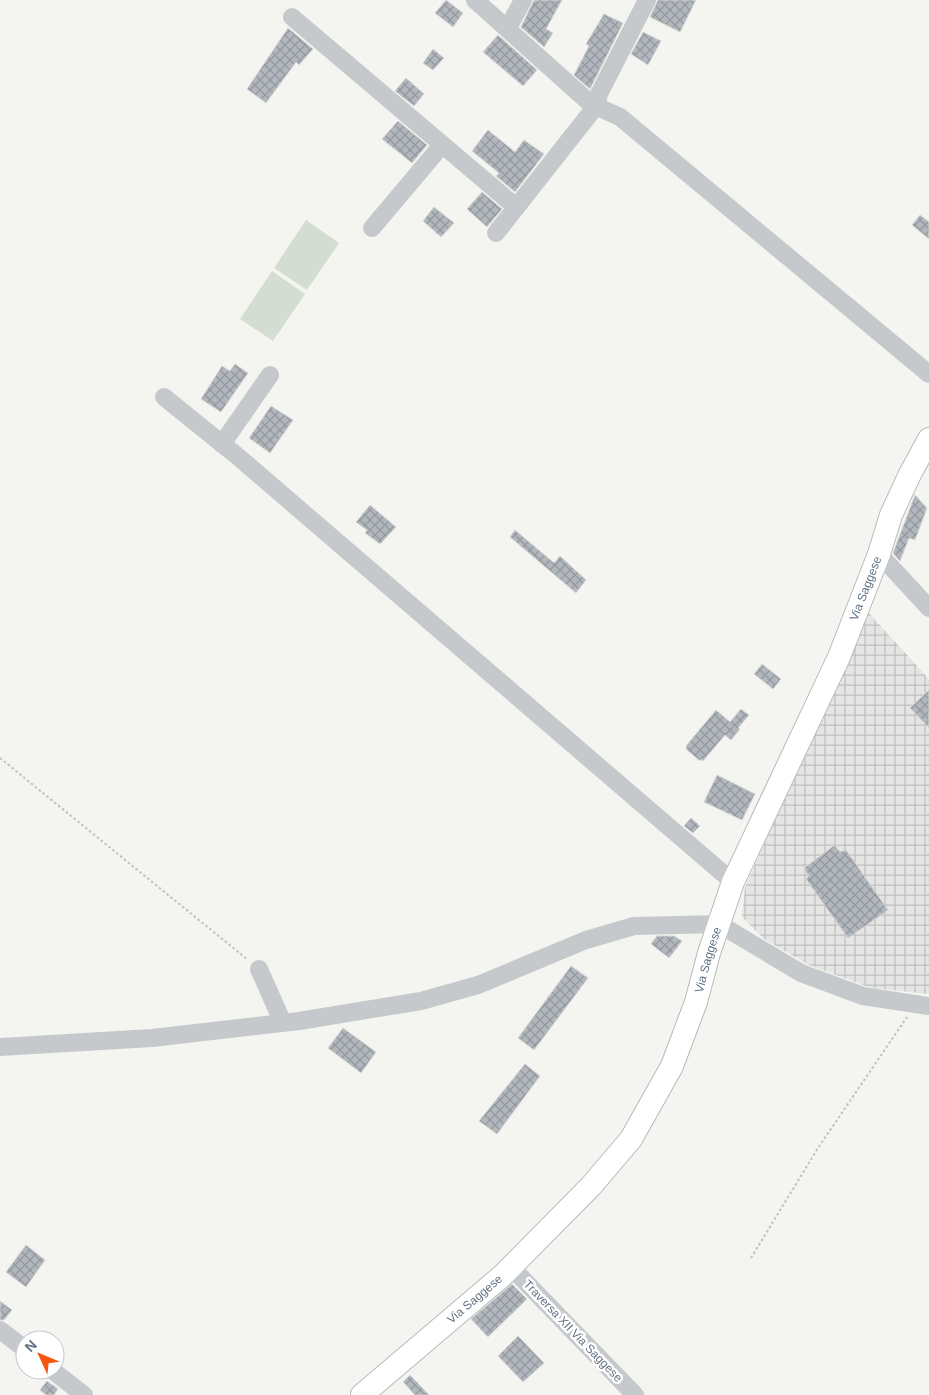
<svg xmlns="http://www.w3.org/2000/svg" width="929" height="1395" viewBox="0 0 929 1395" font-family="Helvetica,sans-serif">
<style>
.industrial{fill:url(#industrial-grid)}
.park{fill:#d4ddd1}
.building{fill:url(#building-cross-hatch);stroke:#d6d6d3}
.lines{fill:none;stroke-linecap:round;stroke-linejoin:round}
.major-casing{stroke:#b6babe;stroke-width:24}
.path{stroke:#bfc0c2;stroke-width:2;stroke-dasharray:2.5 2.5;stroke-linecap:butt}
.minor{stroke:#c6c9cc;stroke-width:18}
.major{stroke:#fff;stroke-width:22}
.labels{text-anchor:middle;stroke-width:5;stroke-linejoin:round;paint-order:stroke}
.street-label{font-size:12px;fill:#617284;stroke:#fff}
</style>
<defs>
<pattern id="industrial-grid" width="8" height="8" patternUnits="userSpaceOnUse" patternTransform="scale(1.25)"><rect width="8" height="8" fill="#e5e6e4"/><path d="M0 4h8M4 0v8" fill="none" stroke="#bdbfbe"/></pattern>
<pattern id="building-cross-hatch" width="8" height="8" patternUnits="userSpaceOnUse" patternTransform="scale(1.25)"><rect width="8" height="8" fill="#b1b7bd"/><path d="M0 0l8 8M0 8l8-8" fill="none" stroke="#93999f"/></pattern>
</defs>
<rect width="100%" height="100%" fill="#f4f5f0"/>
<polygon class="industrial" points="866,610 929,679 929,994 871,988 809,965 764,939 742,917 745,887 846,661"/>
<g class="park">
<polygon points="306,220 339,243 307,290 274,268"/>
<polygon points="272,271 305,294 273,341 240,319"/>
</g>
<g class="building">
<polygon points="446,0 463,13 453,27 435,13"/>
<polygon points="534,0 562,0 546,29 553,33 544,47 521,27"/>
<polygon points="658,0 696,0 680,32 650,17"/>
<polygon points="604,14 623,23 590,89 574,75 589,46 586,44"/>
<polygon points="288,28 313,49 299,65 296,62 266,103 247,89"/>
<polygon points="643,32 661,41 648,65 631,54"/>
<polygon points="498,35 537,70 523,86 483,52"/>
<polygon points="433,49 444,58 433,70 423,63"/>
<polygon points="406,78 424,94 414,106 395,91"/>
<polygon points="398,121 427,145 412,163 382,139"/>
<polygon points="488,130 515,152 524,140 544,154 515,192 496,176 499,173 472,151"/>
<polygon points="482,192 502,209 487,227 467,209"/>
<polygon points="434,207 454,223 441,237 423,221"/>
<polygon points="920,215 929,222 929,239 912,225"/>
<polygon points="235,364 248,373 221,412 201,399 222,366 230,371"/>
<polygon points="271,406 293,420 270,453 249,438"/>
<polygon points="915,495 927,508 915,540 909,538 900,561 893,553"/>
<polygon points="370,505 396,527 380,544 365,533 367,530 356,522"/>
<polygon points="515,530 554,563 560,556 586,580 576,593 510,537"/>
<polygon points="762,664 781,679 773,689 754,674"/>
<polygon points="929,690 929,728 910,708"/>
<polygon points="741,709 749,715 738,728 740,729 731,740 725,735 703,761 701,759 700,761 686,749 687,747 686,746 716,710 730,722"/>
<polygon points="717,775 755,794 742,820 704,802"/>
<polygon points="691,818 700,826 693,833 684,826"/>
<polygon points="835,845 840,852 846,850 888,910 848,938 806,879 809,876 804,868"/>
<polygon points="657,936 674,936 682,941 669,958 651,944"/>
<polygon points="571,966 588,978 534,1050 518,1038"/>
<polygon points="343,1028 376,1052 361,1073 328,1048"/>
<polygon points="525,1064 540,1076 497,1134 479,1121"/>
<polygon points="26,1245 45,1260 26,1287 6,1272"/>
<polygon points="512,1284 527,1299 488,1337 471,1319"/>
<polygon points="0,1301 12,1310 4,1320 0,1320"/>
<polygon points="518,1336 544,1363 523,1382 498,1356"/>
<polygon points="410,1375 429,1395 415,1395 403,1382"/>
<polygon points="47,1381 58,1389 54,1395 46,1395 40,1390"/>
</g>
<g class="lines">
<g class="major-casing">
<g id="major">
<path id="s1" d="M362,1395L503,1275L591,1186L631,1139L672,1066L696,1002L709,953L733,882L839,657L879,554L891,515L910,474L929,439"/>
</g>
</g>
<g class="path">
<polyline points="0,758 248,960"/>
<polyline points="751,1258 818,1148 907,1017"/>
</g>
<g class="minor">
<polyline points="475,0 591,104 620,117 929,374"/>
<polyline points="292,17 516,207"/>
<polyline points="508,28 523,0"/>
<polyline points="372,228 442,145"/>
<polyline points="496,233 596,106 599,94 647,0"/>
<polyline points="164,397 236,455 733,882"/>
<polyline points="222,444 270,375"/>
<polyline points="879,554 929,608"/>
<polyline points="259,969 283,1023"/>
<polyline points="0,1047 152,1038 299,1021 421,1001 478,985 586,940 634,926 719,924 801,973 863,996 929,1006"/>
<polyline points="511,1267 635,1395"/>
<polyline points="0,1330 25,1349"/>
<polyline points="52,1370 84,1395"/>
</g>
<use href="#major" class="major"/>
</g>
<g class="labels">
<g class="street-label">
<text dy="4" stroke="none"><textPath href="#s1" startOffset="972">Via Saggese</textPath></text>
<text dy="4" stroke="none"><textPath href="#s1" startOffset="568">Via Saggese</textPath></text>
<text dy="4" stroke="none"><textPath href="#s1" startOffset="148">Via Saggese</textPath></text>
<text transform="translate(573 1331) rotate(46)" y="4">Traversa XII Via Saggese</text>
</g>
</g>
<g transform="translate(40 1355) rotate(314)"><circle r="24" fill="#ffffff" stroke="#c0c7ce"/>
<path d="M0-4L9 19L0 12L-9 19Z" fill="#f45611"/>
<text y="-8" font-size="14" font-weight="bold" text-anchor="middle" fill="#617284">N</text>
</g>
</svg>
